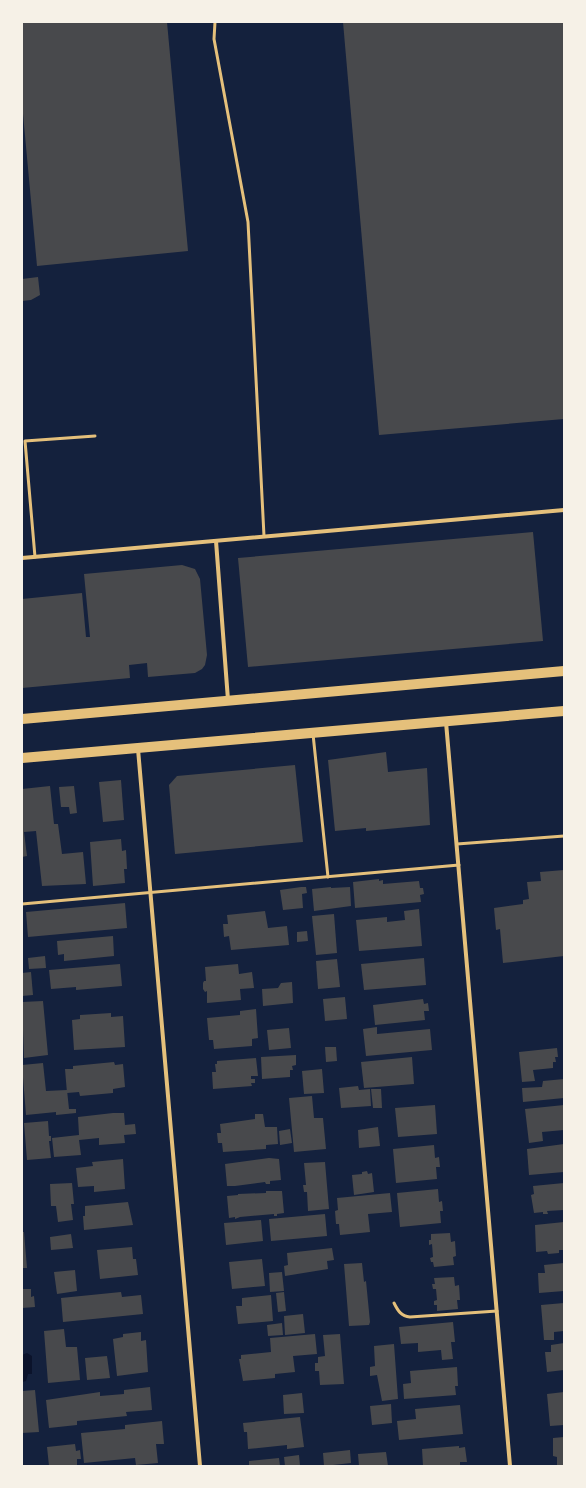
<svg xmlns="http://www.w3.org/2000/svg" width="586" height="1488" viewBox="0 0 586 1488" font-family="Bitter,serif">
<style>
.water{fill:#0b132b}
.building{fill:#48494c}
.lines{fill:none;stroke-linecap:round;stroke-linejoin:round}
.service{stroke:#e5c07b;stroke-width:3}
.minor{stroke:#e5c07b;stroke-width:4}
.primary{stroke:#e5c07b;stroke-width:10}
</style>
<rect width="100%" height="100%" fill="#14213d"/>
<polygon class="water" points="27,1353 32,1356 32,1374 28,1374 26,1381 22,1382 22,1355"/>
<g class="building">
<polygon points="22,22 167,22 188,251 37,266 22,103"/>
<polygon points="343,22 564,22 564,419 379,435"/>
<polygon points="38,277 40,295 31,300 22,301 22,279"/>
<polygon points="533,532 543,641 248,667 238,558"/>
<polygon points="182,565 195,569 200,579 207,655 205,665 202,669 195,673 148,677 147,663 129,665 130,678 22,688 22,599 82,593 86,637 90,637 84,574"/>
<polygon points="386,752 388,772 427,768 430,825 366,831 366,828 335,831 328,760"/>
<polygon points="295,765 303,842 175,854 169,785 177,776"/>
<polygon points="121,780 124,820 103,822 99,782"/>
<polygon points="50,786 54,824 58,824 62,854 83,852 86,884 42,886 36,831 24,832 27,856 22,857 22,789"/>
<polygon points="74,786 77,813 70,814 69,807 61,807 59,787"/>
<polygon points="121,839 122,851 126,850 127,869 124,869 125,883 93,886 90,842"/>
<polygon points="564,870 564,956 503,963 500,929 496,930 494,908 523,904 523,900 529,899 527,882 541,881 540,872"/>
<polygon points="379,879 379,881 383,880 383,884 419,881 420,888 423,888 424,894 420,895 421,902 355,908 353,882"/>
<polygon points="301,887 306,887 307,893 302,894 303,908 283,910 280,890"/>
<polygon points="331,887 331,888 350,887 351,906 314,911 312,889"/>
<polygon points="125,903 127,928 28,937 26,912"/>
<polygon points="419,909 422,946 359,951 356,920 387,917 387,922 405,920 404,911"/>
<polygon points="265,911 268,928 287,926 289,945 231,950 229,936 224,937 223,924 228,924 227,915"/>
<polygon points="334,914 337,953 316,955 312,916"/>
<polygon points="307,931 308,941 297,942 297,932"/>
<polygon points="113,936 114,956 64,961 64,954 58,955 57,941"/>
<polygon points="45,956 46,968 29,969 28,958"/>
<polygon points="424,958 426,985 364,990 361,964"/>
<polygon points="337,959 340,987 318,989 316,961"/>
<polygon points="120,964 122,986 76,990 76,987 51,989 49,970"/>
<polygon points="238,964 239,974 252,972 254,988 240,989 241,1000 207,1003 207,991 205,992 203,989 203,983 204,981 206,981 205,967"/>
<polygon points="31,972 33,995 22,996 22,973"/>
<polygon points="292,982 293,1003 263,1006 262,989 278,988 281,983"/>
<polygon points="345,997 347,1019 325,1021 323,999"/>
<polygon points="423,999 424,1004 428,1003 429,1011 424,1011 425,1020 375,1025 373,1005"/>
<polygon points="43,1001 48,1055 24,1058 22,1002"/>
<polygon points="256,1009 258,1038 252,1039 252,1046 214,1049 213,1040 209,1040 207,1018 240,1015 240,1011"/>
<polygon points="111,1013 111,1017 123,1016 125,1047 74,1050 72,1020 80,1019 80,1015"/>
<polygon points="377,1027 377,1034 430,1029 432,1050 366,1056 363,1029"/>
<polygon points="289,1028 291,1048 269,1050 267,1030"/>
<polygon points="325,1047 336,1047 337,1061 326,1062"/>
<polygon points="557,1048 558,1057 555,1057 556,1062 553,1062 553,1068 533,1070 535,1081 522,1082 519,1052"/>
<polygon points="296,1055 296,1065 292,1066 293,1070 290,1070 290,1077 262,1079 261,1057"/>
<polygon points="412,1057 414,1084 364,1088 361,1062"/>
<polygon points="256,1058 258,1076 251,1076 251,1079 255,1079 255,1083 251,1083 252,1086 213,1089 212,1072 216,1072 215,1064 217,1064 217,1061"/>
<polygon points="114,1062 115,1065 123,1064 125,1087 113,1089 113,1093 80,1096 79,1092 67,1093 65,1069 73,1069 73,1066"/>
<polygon points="43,1063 46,1091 67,1090 69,1109 76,1109 76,1113 56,1115 56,1112 26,1115 22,1065"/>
<polygon points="322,1069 324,1093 304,1094 302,1071"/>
<polygon points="564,1079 564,1098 523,1102 522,1088 542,1087 543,1081"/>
<polygon points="358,1086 359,1090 370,1089 371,1106 341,1108 339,1088"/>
<polygon points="371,1089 381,1089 382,1108 373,1108"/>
<polygon points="312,1096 314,1118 323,1118 326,1149 294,1152 289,1098"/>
<polygon points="435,1105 437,1134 398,1137 395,1108"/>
<polygon points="564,1105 564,1130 542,1132 543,1141 529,1143 525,1109"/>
<polygon points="113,1113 124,1113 125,1125 135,1124 136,1134 124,1135 125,1143 99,1145 99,1138 79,1140 81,1155 54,1157 52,1138 79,1135 78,1117"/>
<polygon points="255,1114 263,1114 265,1127 277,1127 278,1144 266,1145 266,1149 223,1152 222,1143 218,1143 217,1133 221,1133 220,1124 255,1119"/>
<polygon points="48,1121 49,1136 51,1136 51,1141 49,1141 51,1158 27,1160 24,1123"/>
<polygon points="378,1127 380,1146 359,1148 358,1130"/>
<polygon points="290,1129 292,1143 280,1145 279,1131"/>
<polygon points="564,1144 564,1172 529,1175 527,1149"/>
<polygon points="434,1145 435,1158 439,1157 440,1167 436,1167 437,1179 396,1183 393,1149"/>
<polygon points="269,1158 279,1159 281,1180 270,1181 270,1184 266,1184 265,1182 235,1186 227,1186 225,1164"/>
<polygon points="123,1159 125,1189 94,1192 94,1186 78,1187 76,1168 93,1166 92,1162"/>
<polygon points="325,1162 329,1209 308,1211 307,1192 304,1192 303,1185 306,1185 304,1163"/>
<polygon points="367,1171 368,1174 372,1173 374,1192 354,1195 352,1175 362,1174 362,1172"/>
<polygon points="72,1183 74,1204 71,1204 73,1220 58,1222 56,1206 51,1206 50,1184"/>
<polygon points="564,1183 564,1210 547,1211 548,1214 543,1214 543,1212 534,1213 531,1195 534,1194 533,1186"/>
<polygon points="438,1189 439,1202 442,1201 443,1211 440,1211 441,1223 400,1227 397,1193"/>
<polygon points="266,1191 282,1191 284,1213 277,1214 277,1216 274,1216 274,1214 240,1217 235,1219 235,1217 229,1218 227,1196 238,1195 238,1194 266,1193"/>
<polygon points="390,1193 392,1212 368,1214 370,1232 340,1235 339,1224 336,1224 335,1211 338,1210 337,1198"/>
<polygon points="128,1202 133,1225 84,1230 83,1216 85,1216 85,1206"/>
<polygon points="325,1214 327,1236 271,1241 269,1219"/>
<polygon points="261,1220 263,1241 226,1245 224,1223"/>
<polygon points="564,1222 564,1250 559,1250 559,1253 548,1254 547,1251 536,1252 535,1225"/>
<polygon points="22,1232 24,1232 27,1268 22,1268"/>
<polygon points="450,1233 451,1242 455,1241 456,1256 453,1257 454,1265 434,1267 433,1262 431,1262 430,1258 433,1257 432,1244 429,1245 429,1240 431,1240 431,1234"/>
<polygon points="71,1234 73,1248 51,1250 50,1237"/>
<polygon points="132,1247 133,1259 136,1259 138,1275 100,1279 97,1250"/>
<polygon points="332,1248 334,1260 327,1261 328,1269 285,1276 284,1266 288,1265 287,1253"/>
<polygon points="262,1259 265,1286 232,1289 229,1262"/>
<polygon points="362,1263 364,1282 366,1281 370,1322 369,1325 349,1326 344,1264"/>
<polygon points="564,1263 564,1291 539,1293 538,1273 545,1273 544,1265"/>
<polygon points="75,1270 77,1291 57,1294 54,1272"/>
<polygon points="282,1272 284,1291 270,1292 269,1273"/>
<polygon points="454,1277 455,1286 459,1285 460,1300 457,1300 458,1309 437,1311 437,1305 434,1305 434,1301 437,1300 436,1289 433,1289 432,1284 435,1284 434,1278"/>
<polygon points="22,1289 31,1289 31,1297 34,1296 35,1307 22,1308"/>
<polygon points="121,1292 122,1297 141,1295 143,1314 63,1322 61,1298"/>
<polygon points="284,1292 286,1311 278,1312 276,1293"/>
<polygon points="271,1295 273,1321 238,1324 236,1306 242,1306 242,1298"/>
<polygon points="564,1303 564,1331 554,1332 554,1340 544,1340 541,1305"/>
<polygon points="303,1314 305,1333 285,1335 284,1316"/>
<polygon points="453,1322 455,1342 451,1342 453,1359 442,1360 441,1350 418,1352 418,1343 401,1344 399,1327"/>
<polygon points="282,1323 283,1335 268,1336 267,1325"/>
<polygon points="64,1329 66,1347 77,1347 80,1380 48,1383 44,1331"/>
<polygon points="141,1332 141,1341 146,1340 148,1372 117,1376 113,1339 123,1337 123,1334"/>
<polygon points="315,1334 317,1354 293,1356 295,1372 275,1374 275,1378 243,1381 239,1359 241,1359 241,1355 271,1352 270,1338"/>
<polygon points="340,1334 344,1384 320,1385 319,1371 315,1371 315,1363 318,1363 318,1357 325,1356 323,1335"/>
<polygon points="564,1343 564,1370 547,1372 545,1352 551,1352 551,1345"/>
<polygon points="394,1344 398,1399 382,1401 377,1375 370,1376 370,1367 375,1366 374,1346"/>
<polygon points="107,1356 110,1378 87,1380 85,1358"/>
<polygon points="457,1367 458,1386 455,1386 456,1395 404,1399 403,1384 411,1383 410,1371"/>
<polygon points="150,1387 152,1410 126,1412 127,1416 77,1421 77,1425 49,1428 46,1400 100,1392 100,1396 124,1394 124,1390"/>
<polygon points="35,1390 39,1432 22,1433 22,1391"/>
<polygon points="564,1392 564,1425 550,1426 547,1394"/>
<polygon points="302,1393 304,1413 284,1414 283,1395"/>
<polygon points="391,1404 392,1423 372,1425 370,1406"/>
<polygon points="460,1405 463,1434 399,1440 397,1421 416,1419 415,1409"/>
<polygon points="300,1417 304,1447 287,1449 287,1445 248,1449 247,1432 244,1432 243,1423"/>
<polygon points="162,1421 164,1444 156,1444 158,1463 136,1465 135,1458 84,1463 81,1433 125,1429 125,1425"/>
<polygon points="564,1437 564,1465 557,1465 557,1457 553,1456 553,1438"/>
<polygon points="75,1444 76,1451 80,1450 81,1459 77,1459 77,1466 49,1466 47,1447"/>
<polygon points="459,1446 459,1448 465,1447 467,1462 460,1462 460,1466 423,1466 422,1449"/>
<polygon points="350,1450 351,1463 324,1466 323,1453"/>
<polygon points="386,1452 388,1466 359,1466 358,1454"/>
<polygon points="299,1455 300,1466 285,1466 284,1457"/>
<polygon points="279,1458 280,1466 249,1466 249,1461"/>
</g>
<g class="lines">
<g class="service">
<polyline points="215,22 214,39 248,222 264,536"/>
<polyline points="35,557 25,441 95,436"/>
<polyline points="313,734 328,877"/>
<polyline points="457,844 564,836"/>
<polyline points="22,904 459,865"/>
<path d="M394,1303C398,1311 401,1316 410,1317L497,1311"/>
</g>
<g class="minor">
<polyline points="216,541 228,700"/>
<polyline points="22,558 564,510"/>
<polyline points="446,722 510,1466"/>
<polyline points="138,749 200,1466"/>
</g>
<g class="primary">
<polyline points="22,719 564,671"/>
<polyline points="22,758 564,711"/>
</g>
</g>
<rect width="586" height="1488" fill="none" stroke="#f6f1e7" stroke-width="46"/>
</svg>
